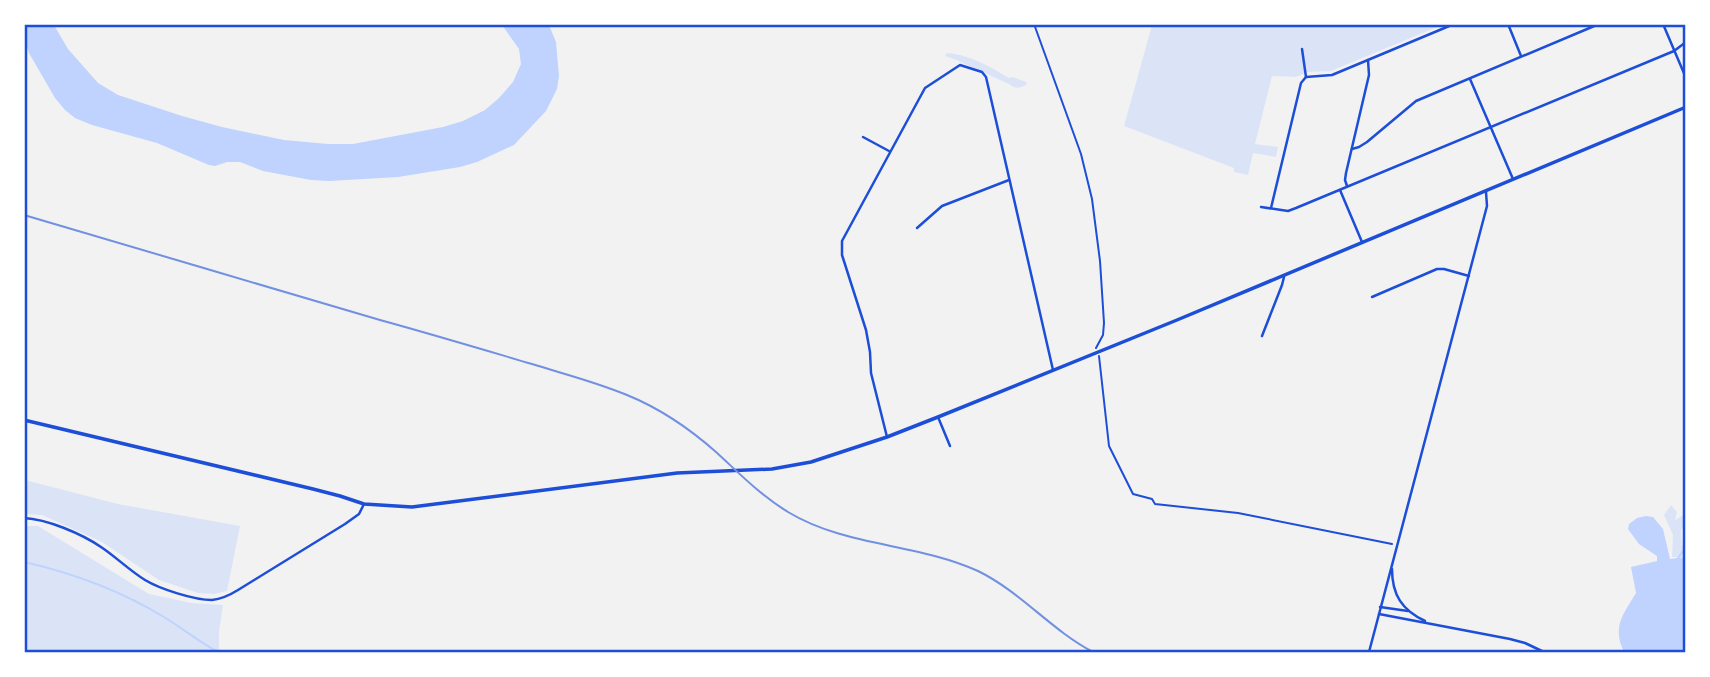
<svg xmlns="http://www.w3.org/2000/svg" width="1710" height="677" viewBox="0 0 1710 677" font-family="'Fira Sans Condensed',sans-serif">
<style>
.green{fill:#dbe4f7}
.water{fill:#bfd3fe}
.lines{fill:none;stroke-linecap:round;stroke-linejoin:round}
.stream{stroke:#bfd3fe;stroke-width:2}
.path{stroke:#1d4ed8;stroke-width:2}
.minor{stroke:#1d4ed8;stroke-width:2.5}
.tertiary{stroke:#1d4ed8;stroke-width:3.5}
.rail{stroke:#7290e2;stroke-width:2}
.neatline{fill:none;stroke:#1d4ed8;stroke-width:2.5}
</style>
<rect width="100%" height="100%" fill="#f2f2f2"/>
<g class="green">
<polygon points="1152,25 1442,25 1331,71 1308,72 1296,77 1272,76 1255,144 1278,147 1276,157 1253,153 1248,175 1234,172 1234,168 1124,126"/>
<path d="M947,53C968,54 991,67 1009,78L1013,77L1026,82L1027,84C1020,89 1015,89 1009,84L954,59L945,56Z"/>
<polygon points="25,480 118,504 240,526 227,591 214,594 198,593 159,580 102,542 42,515 25,514"/>
<polygon points="1671,505 1677,512 1675,520 1685,514 1685,526 1681,530 1682,545 1685,547 1685,557 1672,557 1673,535 1664,515"/>
<polygon points="25,526 38,526 149,594 192,603 223,605 219,632 219,652 25,652"/>
</g>
<g class="water">
<polygon points="25,24 54,25 68,49 98,83 118,95 182,116 222,127 284,140 328,144 353,144 443,127 463,121 485,110 499,98 513,82 521,64 519,49 502,25 549,25 556,42 559,76 557,89 546,111 514,145 477,162 460,167 398,177 329,181 311,180 263,171 240,162 227,162 215,166 209,165 157,143 92,125 75,118 65,110 55,98 29,53 25,42"/>
<path d="M1646,516L1653,517L1663,529L1670,559L1685,557V652H1624C1612,626 1623,615 1636,593L1631,567L1657,561V556L1639,544L1628,529L1629,524L1637,518Z"/>
</g>
<g class="lines">
<g class="stream">
<polyline points="1678,558 1686,547"/>
<path d="M24,562C73,573 121,591 164,617C182,628 199,642 218,652"/>
</g>
<g class="path">
<polyline points="1034,24 1081,154 1092,199 1100,261 1104,323 1103,335 1096,348"/>
<polyline points="1099,356 1109,446 1133,494 1152,499 1155,504 1238,513 1392,544"/>
</g>
<g class="minor">
<polyline points="1508,24 1521,56"/>
<polyline points="1663,24 1686,78"/>
<polyline points="1302,49 1306,77"/>
<polyline points="1306,77 1332,75 1454,24"/>
<polyline points="1470,79 1513,179"/>
<polyline points="863,137 889,151"/>
<polyline points="1352,149 1359,147 1367,142 1416,101 1599,24"/>
<polyline points="1347,186 1345,180 1346,173 1369,75 1368,60"/>
<polyline points="1340,190 1362,242"/>
<polyline points="1261,207 1288,211 1296,208 1674,51 1686,42"/>
<polyline points="1271,208 1301,83 1306,77"/>
<polyline points="917,228 942,206 1009,180"/>
<polyline points="1372,297 1437,269 1444,269 1469,276"/>
<polyline points="1262,336 1282,285 1284,277"/>
<polyline points="938,417 950,446"/>
<polyline points="887,437 871,373 870,352 866,330 842,255 842,241 925,88 960,65 982,72 986,77 1053,370"/>
<path d="M24,518C47,519 82,534 101,547C116,557 129,570 145,580C160,589 194,600 212,600C222,599 230,595 238,590L345,524L359,514L364,504"/>
<path d="M1392,569C1392,595 1402,610 1425,621"/>
<polyline points="1380,607 1408,611"/>
<polyline points="1379,614 1510,639 1525,643 1544,652"/>
<polyline points="1369,652 1487,206 1486,192"/>
</g>
<polyline class="tertiary" points="24,420 313,489 340,496 364,504 412,507 677,473 772,469 811,462 887,437 938,417 1177,320 1686,107"/>
<path class="rail" d="M24,215C143,249 261,286 380,320C431,334 481,349 532,364C564,374 596,382 627,395C659,408 690,429 716,452C739,473 760,495 788,512C846,547 917,543 978,571C1021,592 1051,630 1093,652"/>
</g>
<rect width="1710" height="677" fill="none" stroke="#ffffff" stroke-width="52"/>
<rect x="26" y="26" width="1658" height="625" class="neatline"/>
</svg>
